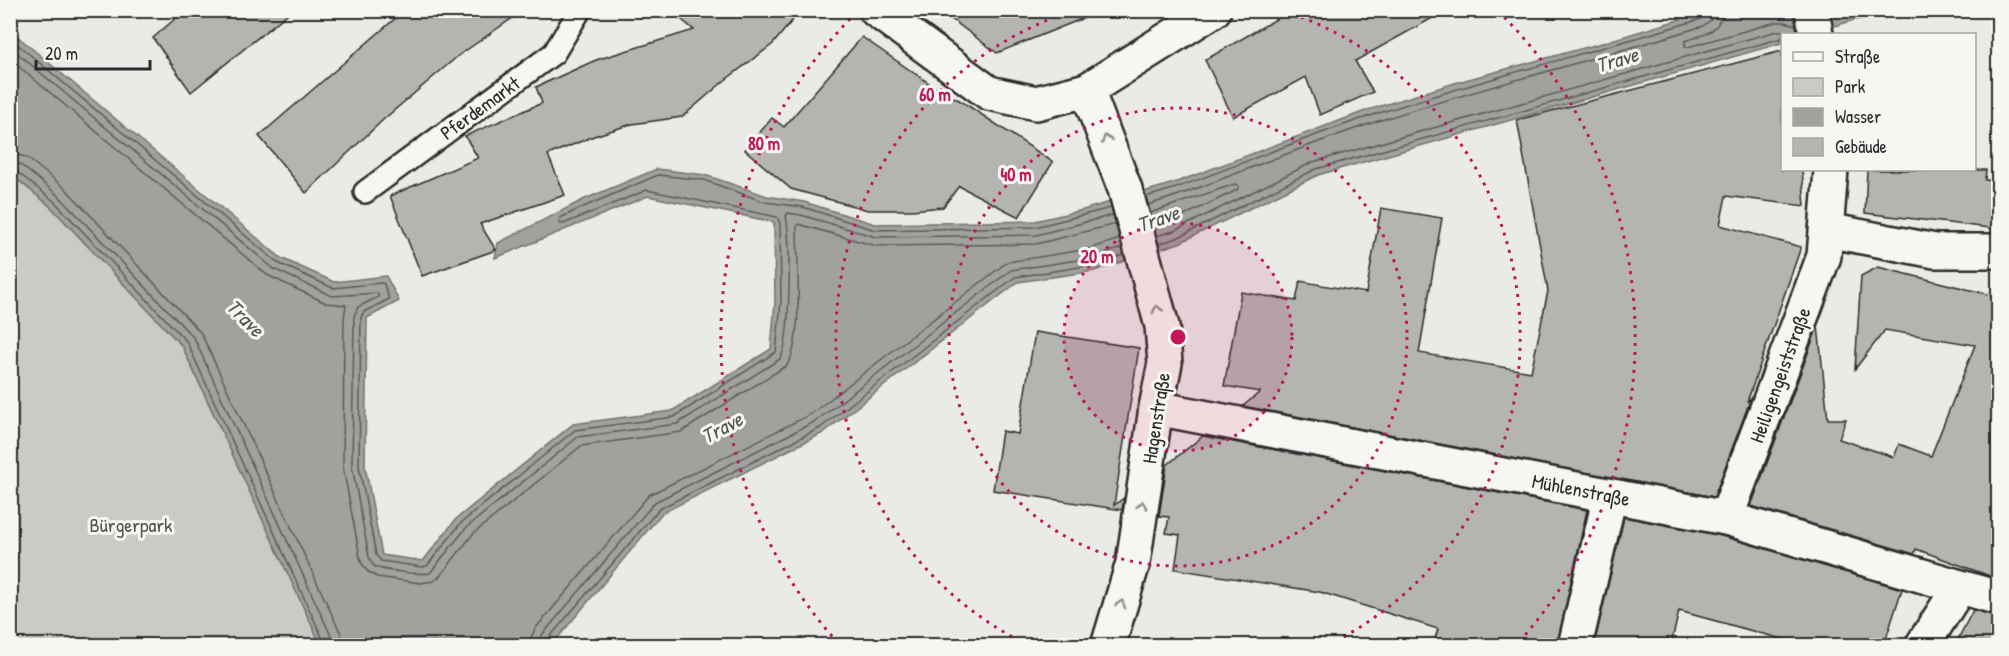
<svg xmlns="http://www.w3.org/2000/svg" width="2009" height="656" viewBox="0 0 2009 656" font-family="'Patrick Hand',sans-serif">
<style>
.green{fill:#cacac7;stroke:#7a7a79;stroke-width:1.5}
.water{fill:#a1a19e;stroke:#727270;stroke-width:1.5}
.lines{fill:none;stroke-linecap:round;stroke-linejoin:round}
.shore{stroke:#5a5a59;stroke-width:1.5}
.building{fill:#b4b4b1;stroke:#2b2b2b;stroke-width:1.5}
.lane-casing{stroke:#2b2b2b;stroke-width:26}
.street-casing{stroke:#2b2b2b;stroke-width:38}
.lane{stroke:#f6f6f2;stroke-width:21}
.street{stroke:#f6f6f2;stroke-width:33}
.oneway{stroke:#90908e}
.ring{fill:none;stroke:#c2185b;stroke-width:3;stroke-dasharray:3 6}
.labels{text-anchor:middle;stroke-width:6;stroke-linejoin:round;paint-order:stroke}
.street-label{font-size:20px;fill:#2b2b2b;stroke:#f6f6f2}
.park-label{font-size:20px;fill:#535352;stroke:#f6f6f2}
.water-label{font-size:21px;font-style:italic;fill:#545453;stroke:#f6f6f2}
.centre{fill:#c2185b;stroke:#f6f6f2;stroke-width:3}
.ring-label{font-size:18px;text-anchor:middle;font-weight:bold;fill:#c2185b;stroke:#f6f6f2;stroke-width:6;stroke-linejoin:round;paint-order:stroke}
</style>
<rect width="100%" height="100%" fill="#eaeae6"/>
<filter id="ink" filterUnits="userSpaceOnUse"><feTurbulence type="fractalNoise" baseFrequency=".0167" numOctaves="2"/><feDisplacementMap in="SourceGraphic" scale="12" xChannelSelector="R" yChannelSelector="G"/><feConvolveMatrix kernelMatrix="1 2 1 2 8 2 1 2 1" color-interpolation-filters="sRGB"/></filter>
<g filter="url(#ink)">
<polygon class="green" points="10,174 50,206 182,346 321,645 11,645"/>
<polygon class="water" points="1708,11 1915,11 1854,20 1810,34 1782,34 1782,43 1318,175 1179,243 1094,271 1018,282 823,433 662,513 551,646 321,645 182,346 50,206 11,174 10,30 281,258 334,282 386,276 399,301 367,318 365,466 382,555 423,561 456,519 573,424 672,411 771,349 775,302 774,222 648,196 495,258 498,243 585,199 657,169 705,175 767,196 804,202 875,224 1035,221 1083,210 1174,183 1368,110 1458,82 1595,45"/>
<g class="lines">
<g class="shore">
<path d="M1722,10C1721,32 1703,35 1685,41V46L1688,47L1776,22H1785L1796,25"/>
<polyline points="10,38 278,263 333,288 381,283 384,284 389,299 364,312 361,317 359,466 376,555 381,561 422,567 427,566 461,523 575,430 674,417 776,352 781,302 780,223 777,217 647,190 563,224 559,223 560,218 588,205 658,175 704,180 765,202 803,207 875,230 1035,227 1111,208"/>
<path d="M10,47L274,269L332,296L378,293V297L358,307L354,316L352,466L369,557C371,561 371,563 374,566C382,571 421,575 430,573L466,528L578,437L677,424L780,359C791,345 791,236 786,216L788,213L801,215L876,237L1036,235L1113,215"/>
<path d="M10,59L267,275L326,303L346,305L344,318L343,467L361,562L367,571L377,577L420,583L434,581L441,575L473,534L581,446L681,432L786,366C804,346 797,256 797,227L798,224L876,246L1036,244L1116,224"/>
<polyline points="10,153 26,157 66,189 201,333 341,634 343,646"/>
<polyline points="10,162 21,165 59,196 194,338 332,638 334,646"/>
<polyline points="10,170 16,171 55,202 187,342 326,646"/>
<path d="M1146,197L1176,188C1241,164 1306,137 1373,115C1481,80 1592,52 1701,19L1704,16L1705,10"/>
<path d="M1148,205L1179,195C1244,171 1309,144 1375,122C1484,87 1594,60 1703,26L1711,20L1713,10"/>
<polyline points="1150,213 1235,184 1239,186 1237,190 1171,222 1154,228"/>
<polyline points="1156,236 1174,231 1313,162 1777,31 1785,31 1791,34"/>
<polyline points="1158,244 1177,238 1316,169 1782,38"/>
<polyline points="530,646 531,638 535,629 649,495 811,414 1007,262 1089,249 1120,239"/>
<polyline points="539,646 542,635 655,502 816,421 1011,270 1091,258 1122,248"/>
<polyline points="546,646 548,639 659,509 820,428 1015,277 1093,265 1124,255"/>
</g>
</g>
<g class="building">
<polygon points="185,10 292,10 191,92 153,38"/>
<polygon points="405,10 524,10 458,56 384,119 306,193 259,136"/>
<polygon points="670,10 801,10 773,44 724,81 682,117 632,124 594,136 548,155 565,195 480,224 496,250 422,276 390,196 478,158 465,136 542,103 536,87 596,60 694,30"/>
<polygon points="939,10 1099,10 1099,12 997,53"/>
<polygon points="1292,10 1447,10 1355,61 1373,92 1320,115 1306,77 1233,117 1205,60"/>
<polygon points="862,37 939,90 961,101 1053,162 1019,217 959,186 943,207 912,210 868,210 791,189 745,150 772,118 784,127"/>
<polygon points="1782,51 1782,170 1802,170 1805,206 1726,196 1720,225 1801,247 1747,402 1751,398 1714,497 1243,406 1260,392 1224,386 1241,292 1296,301 1300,281 1366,293 1381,208 1442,218 1419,353 1531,372 1548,291 1517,120"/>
<polygon points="1867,170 1986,170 1985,180 1998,181 1998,229 1865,213"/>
<polygon points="1878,267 1995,296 1997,290 1998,291 1998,579 1916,549 1914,554 1751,506 1818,326 1828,419 1846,419 1839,439 1894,457 1899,444 1931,456 1975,345 1885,330 1855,369 1861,276"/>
<polygon points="1035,332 1139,348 1114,505 1124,498 1122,510 993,490 1002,431 1018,434"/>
<polygon points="1203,436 1587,510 1557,645 1433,645 1438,629 1320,592 1175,569 1180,535 1166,533 1169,517 1159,516 1167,465"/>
<polygon points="1624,517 1722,536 1902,589 1884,645 1804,645 1679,611 1671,645 1594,645"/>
<polygon points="1973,610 1998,616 1998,645 1955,645"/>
</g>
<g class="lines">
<g class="lane-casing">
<polyline id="lane" points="365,192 554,53 580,10"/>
</g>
<g class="street-casing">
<g id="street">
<polyline points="876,10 989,93 1036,103 1087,90 1214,10"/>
<polyline points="1812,10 1816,34"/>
<polyline points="1087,90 1125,189 1162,326 1165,363 1156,408 1133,563 1108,646"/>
<polyline points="1827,230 1935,251 1998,251"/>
<polyline points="1156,408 1726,518 1998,598"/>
<polyline points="1726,518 1824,256 1831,170"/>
<polyline points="1575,646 1610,496"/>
<polyline points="1922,646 1959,588"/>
</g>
</g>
<use href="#lane" class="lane"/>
<use href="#street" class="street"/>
</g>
<defs><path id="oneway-chevron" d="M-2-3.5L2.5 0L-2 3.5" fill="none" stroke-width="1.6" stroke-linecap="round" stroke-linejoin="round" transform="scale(1.5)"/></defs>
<g class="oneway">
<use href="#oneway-chevron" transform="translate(1106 139) rotate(-111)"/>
<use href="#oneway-chevron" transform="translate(1157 309) rotate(-105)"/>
<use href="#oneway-chevron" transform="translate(1142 505) rotate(-82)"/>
<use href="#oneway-chevron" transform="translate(1121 604) rotate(-73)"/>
</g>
</g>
<circle cx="1178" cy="337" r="114" fill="#c2185b" fill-opacity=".12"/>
<g class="ring">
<circle cx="1178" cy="337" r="114"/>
<circle cx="1178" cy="337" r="229"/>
<path d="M1028 645A343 343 0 0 1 1072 11M1284 11A343 343 0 0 1 1328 645"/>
<path d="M838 643A457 457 0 0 1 858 11M1498 11A457 457 0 0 1 1518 643"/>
</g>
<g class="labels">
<g class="street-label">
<text transform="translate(480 108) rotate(-36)" y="7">Pferdemarkt</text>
<text transform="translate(1780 375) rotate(-70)" y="7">Heiligengeiststraße</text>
<text transform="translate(1156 418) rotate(-81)" y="7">Hagenstraße</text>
<text transform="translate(1581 490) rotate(11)" y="7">Mühlenstraße</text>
</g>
<g class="park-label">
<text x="131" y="532">Bürgerpark</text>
</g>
<g class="water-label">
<text transform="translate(1617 60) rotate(-16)" y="7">Trave</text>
<text transform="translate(1158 219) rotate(-19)" y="7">Trave</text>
<text transform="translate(245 318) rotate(45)" y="7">Trave</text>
<text transform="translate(722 428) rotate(-28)" y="7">Trave</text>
</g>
</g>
<circle cx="1178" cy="337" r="9" class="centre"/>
<g class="ring-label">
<text x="935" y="101">60 m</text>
<text x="764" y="150">80 m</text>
<text x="1016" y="181">40 m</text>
<text x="1097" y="263">20 m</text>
</g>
<rect width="2009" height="656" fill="none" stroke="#f6f6f2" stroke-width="36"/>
<rect x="18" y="18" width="1973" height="620" fill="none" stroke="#2b2b2b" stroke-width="2" filter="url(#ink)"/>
<rect x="1781" y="33" width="195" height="138" fill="#f6f6f2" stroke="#a5a5a2" stroke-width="1.5"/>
<rect x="1793" y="52" width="30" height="9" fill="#f6f6f2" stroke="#a5a5a2" stroke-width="1.5"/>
<text x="1835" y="63" font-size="18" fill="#2b2b2b">Straße</text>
<rect x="1793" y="78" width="30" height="18" fill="#cacac7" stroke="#a5a5a2" stroke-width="1.5"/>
<text x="1835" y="93" font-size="18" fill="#2b2b2b">Park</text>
<rect x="1793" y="108" width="30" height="18" fill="#a1a19e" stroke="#a5a5a2" stroke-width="1.5"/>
<text x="1835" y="123" font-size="18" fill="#2b2b2b">Wasser</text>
<rect x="1793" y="138" width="30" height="18" fill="#b4b4b1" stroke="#a5a5a2" stroke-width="1.5"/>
<text x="1835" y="153" font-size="18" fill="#2b2b2b">Gebäude</text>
<path d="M36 60v9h114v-9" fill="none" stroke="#2b2b2b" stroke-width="3"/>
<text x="45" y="60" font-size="18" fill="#2b2b2b" stroke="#f6f6f2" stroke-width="4.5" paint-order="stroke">20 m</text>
</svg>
